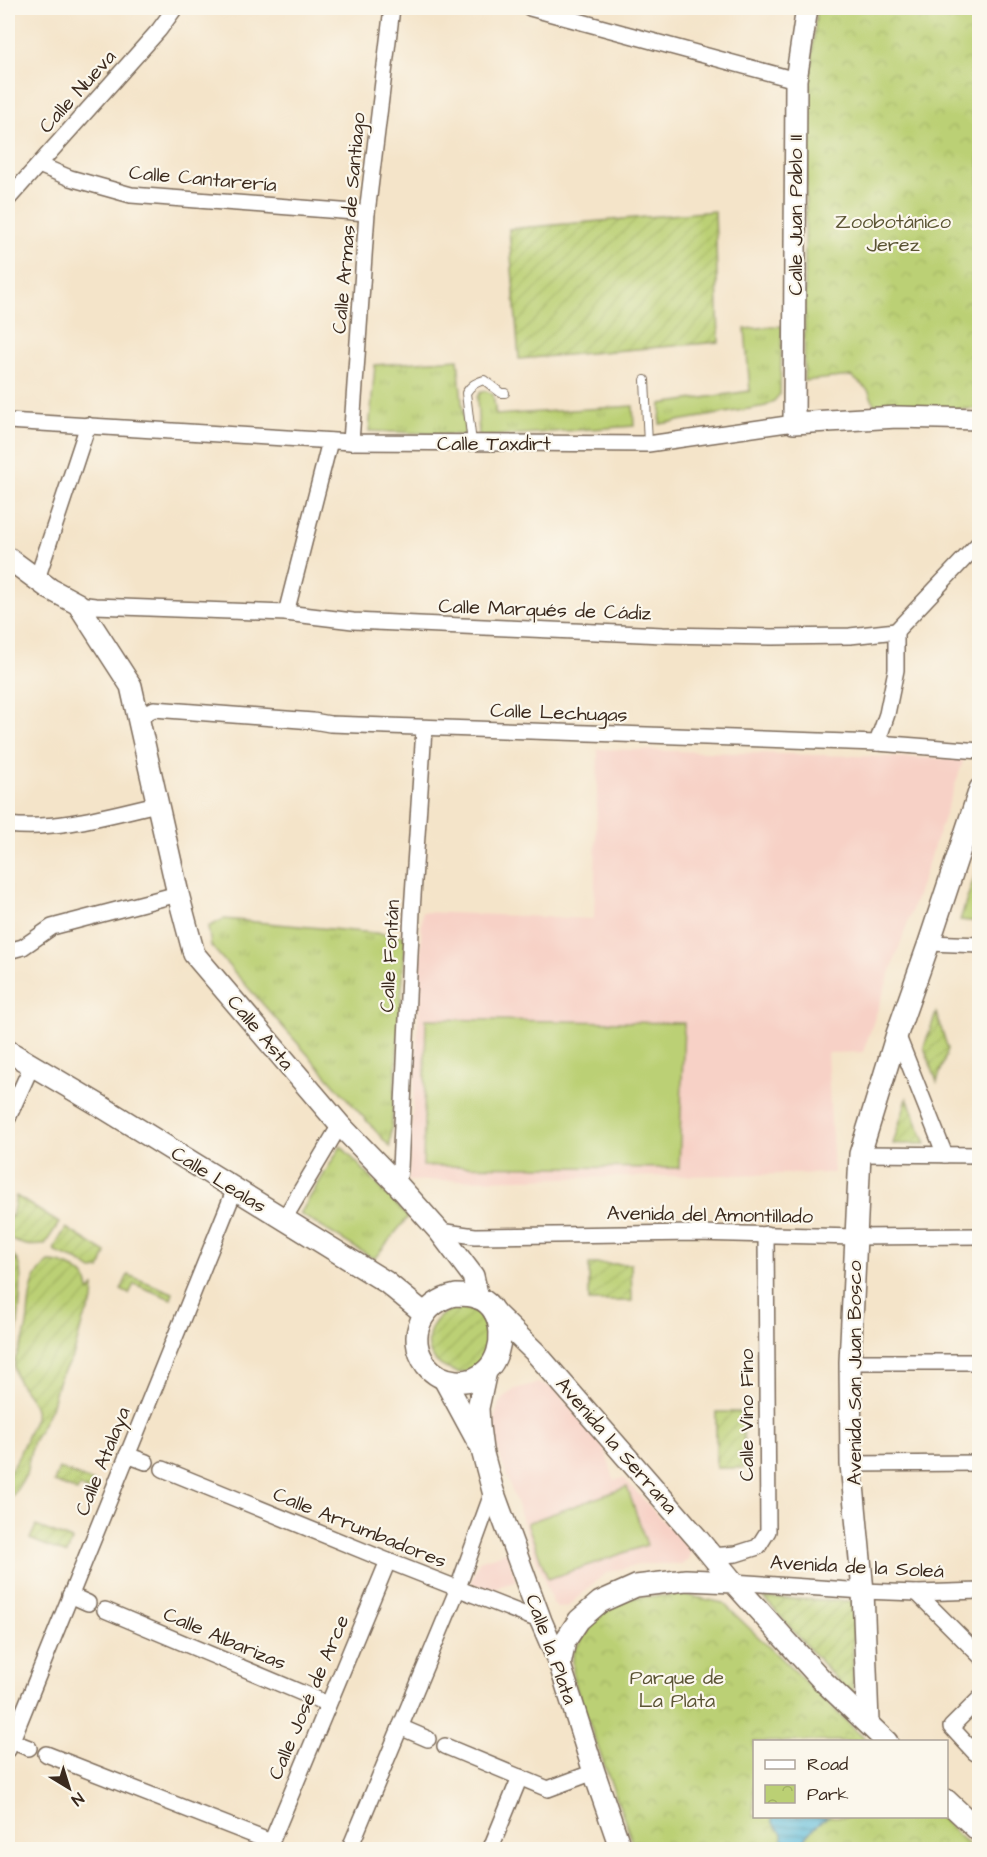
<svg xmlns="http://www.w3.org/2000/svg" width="987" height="1857" viewBox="0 0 987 1857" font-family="'Architects Daughter',sans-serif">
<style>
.built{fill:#f7d1c6}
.grass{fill:url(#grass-tufts);stroke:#7b7d49;stroke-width:1.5}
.park{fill:url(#park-crowns);stroke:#7b7d49;stroke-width:1.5}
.garden{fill:url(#garden-furrows);stroke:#7b7d49;stroke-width:1.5}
.pitch{fill:#bbd074;stroke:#7b7d49;stroke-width:1.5}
.water{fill:url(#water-rules);stroke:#4c727c;stroke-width:1.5}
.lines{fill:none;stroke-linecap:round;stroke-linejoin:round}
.lane-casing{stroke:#7c6b5a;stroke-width:10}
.street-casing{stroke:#7c6b5a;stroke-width:18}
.secondary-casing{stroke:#7c6b5a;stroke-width:24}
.lane{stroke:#fff;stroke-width:8}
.street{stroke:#fff;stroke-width:15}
.secondary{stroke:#fff;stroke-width:21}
.labels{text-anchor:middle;stroke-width:4.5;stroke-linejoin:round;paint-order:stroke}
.street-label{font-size:20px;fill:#3b2a1e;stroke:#fbf7ec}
.park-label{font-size:20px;fill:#5b5434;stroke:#fbf7ec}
</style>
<defs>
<pattern id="grass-tufts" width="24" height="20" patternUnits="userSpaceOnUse" patternTransform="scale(1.5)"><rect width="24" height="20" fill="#bbd074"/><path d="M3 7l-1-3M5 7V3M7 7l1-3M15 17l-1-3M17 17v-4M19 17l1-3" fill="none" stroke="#a2b364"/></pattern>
<pattern id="park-crowns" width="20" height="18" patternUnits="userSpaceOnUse" patternTransform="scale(1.5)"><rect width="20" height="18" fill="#bbd074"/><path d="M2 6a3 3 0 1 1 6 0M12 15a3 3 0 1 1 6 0" fill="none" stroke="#a2b364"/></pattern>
<pattern id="garden-furrows" width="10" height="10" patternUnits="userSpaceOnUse" patternTransform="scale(1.5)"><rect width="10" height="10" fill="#bbd074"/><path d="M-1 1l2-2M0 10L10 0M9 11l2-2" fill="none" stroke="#a2b364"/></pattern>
<pattern id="water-rules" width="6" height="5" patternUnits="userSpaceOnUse" patternTransform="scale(1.5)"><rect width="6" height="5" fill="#5cbbda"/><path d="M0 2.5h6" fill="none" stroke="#4d98b0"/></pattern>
</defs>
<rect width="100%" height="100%" fill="#fbf7ec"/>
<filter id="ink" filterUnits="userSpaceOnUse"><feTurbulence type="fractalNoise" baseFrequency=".0167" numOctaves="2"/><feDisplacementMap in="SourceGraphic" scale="12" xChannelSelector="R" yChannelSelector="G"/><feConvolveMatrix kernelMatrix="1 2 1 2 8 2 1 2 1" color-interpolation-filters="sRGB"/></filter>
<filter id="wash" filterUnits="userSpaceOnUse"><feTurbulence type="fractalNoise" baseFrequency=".008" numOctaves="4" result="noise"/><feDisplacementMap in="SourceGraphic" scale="24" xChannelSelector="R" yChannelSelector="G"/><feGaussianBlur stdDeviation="1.35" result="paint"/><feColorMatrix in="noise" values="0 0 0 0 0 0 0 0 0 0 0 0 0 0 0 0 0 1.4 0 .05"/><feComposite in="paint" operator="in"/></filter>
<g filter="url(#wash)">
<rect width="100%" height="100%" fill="#f4e4c9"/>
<g class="built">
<polygon points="598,749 964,759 863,1052 827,1053 834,1173 408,1181 418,1025 422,912 594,919"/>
<polygon points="538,1383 546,1385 555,1390 604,1447 614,1480 624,1478 687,1547 690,1553 688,1560 682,1564 643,1564 619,1569 605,1574 596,1581 567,1607 558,1608 552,1602 497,1449 494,1432 494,1420 498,1406 505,1397 515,1389"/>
<polygon points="507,1552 516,1581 489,1590 470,1583 479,1561"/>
</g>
<g class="grass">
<polygon points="782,326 780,394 774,401 766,406 660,424 661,404 750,391 745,329"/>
<polygon points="458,359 465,435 369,431 375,365"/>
<polygon points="486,391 493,394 496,415 633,406 634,426 479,437 477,397 481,392"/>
<polygon points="979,863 979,922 960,920"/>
<polygon points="224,919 406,936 390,1147 211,946 208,927"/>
<polygon points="341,1146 408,1217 374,1259 300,1214"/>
</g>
<g class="park">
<path d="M817,8H979V409L876,408L868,390L851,376L804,381C806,257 802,131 817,8Z"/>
<polygon points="686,1595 723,1603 867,1741 754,1742 754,1816 940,1817 972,1849 635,1849 573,1679 573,1652 598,1616 631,1597"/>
</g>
<g class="garden">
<polygon points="715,211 719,342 519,359 509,229"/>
<polygon points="936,1013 948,1049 937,1082 924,1047"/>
<polygon points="907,1098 926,1144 893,1144"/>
<path d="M16,1196L59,1223L45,1244C30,1248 20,1244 8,1238V1215L12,1216Z"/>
<polygon points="66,1228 106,1253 100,1269 92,1270 79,1261 55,1252 54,1248"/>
<path d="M8,1250C13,1254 17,1259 19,1265C23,1276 19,1325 15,1337C14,1342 11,1345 8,1349Z"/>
<path d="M49,1262C61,1262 77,1268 85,1278C88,1282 88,1288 90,1292L94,1285L93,1302L83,1320L74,1354L59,1379L51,1408L32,1444L26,1475L8,1503V1472L15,1464L35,1418C38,1399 20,1391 15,1374C11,1358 22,1349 25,1334C32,1309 24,1280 49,1262Z"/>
<polygon points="589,1264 631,1264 632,1301 589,1301"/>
<polygon points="128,1275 173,1293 171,1299 134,1284 129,1294 121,1290"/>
<path d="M454,1309C457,1309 460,1308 464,1309C478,1310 496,1327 493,1342C491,1349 485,1357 482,1364C476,1366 467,1372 460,1373C457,1373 454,1371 451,1370C418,1361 423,1318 454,1309Z"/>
<polygon points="716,1412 743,1412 744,1468 716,1468"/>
<polygon points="59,1468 95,1483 91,1492 80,1487 77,1491 54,1482"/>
<polygon points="36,1526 72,1540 67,1554 30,1539"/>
<polygon points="764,1598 853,1601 853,1698"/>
</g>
<g class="pitch">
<polygon points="426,1019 684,1023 679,1168 423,1166"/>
<polygon points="627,1487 647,1545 548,1579 527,1523"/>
</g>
<path class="water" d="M772,1817V1816L828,1817C814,1826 807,1833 800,1850L783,1849L782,1834L772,1821Z"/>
</g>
<g filter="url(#ink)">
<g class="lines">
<g class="lane-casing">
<g id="lane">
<polyline points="645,380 648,444"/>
<path d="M472,443L466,393C471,385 475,383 484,380L501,393H505"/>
</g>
</g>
<g class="street-casing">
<g id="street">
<polyline points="530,8 796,80"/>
<polyline points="39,165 70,178 131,195 367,213"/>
<polyline points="8,199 159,30 175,8"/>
<polyline points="8,421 351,442 648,444 794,423"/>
<polyline points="351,442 367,213 392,8"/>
<polyline points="37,579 88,425"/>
<polyline points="78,604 95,606 286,613 353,621 663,635 772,637 850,636 896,631 896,670 887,714 877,743"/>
<polyline points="286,613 330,441"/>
<polyline points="896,631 980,542"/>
<polyline points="139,717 154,709 313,721 330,724 877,743 980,751"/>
<path d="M8,825C57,831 109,815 157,804"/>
<polyline points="929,943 980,945"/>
<polyline points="8,951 23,947 52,927 178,894"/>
<polyline points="897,1034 945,1155"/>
<polyline points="8,1118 32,1065"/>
<polyline points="860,1154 980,1155"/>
<polyline points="398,1185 400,1169 412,911 424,729"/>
<polyline points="284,1219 340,1125"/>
<polyline points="439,1231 475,1236 697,1233 855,1237 980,1236"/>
<polyline points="850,1362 980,1362"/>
<polyline points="127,1455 146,1462"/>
<polyline points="851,1464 980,1463"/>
<polyline points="163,1469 388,1561 541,1621"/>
<polyline points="712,1556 736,1554 758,1547 768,1531 766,1234"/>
<polyline points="733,1582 863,1591 917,1593 980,1591"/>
<polyline points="917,1593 980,1656"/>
<polyline points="70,1595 88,1603"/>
<polyline points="105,1610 328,1704"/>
<polyline points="980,1698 951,1727 975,1753 980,1748"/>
<polyline points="400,1727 428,1739"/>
<polyline points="11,1741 29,1748"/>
<polyline points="445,1746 548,1789 594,1772"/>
<polyline points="8,1750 235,1189"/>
<polyline points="46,1754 271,1842"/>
<polyline points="268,1850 388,1561"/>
<polyline points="349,1850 456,1593 493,1491"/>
<polyline points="490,1850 520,1777"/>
</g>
</g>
<g class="secondary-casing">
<g id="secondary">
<polyline points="807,8 796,80 794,423 897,417 980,419"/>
<polyline points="8,558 50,589 78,604 131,686 178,894 194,954 340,1125 398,1185 439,1231 473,1276 478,1298"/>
<polyline points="8,1051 99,1105 386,1282 425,1314"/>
<path d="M456,1295C463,1295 472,1295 479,1298C505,1310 506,1351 487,1370C470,1387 441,1384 426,1365C405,1336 423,1301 456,1295Z"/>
<polyline points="495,1313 535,1352 697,1538 733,1582"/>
<polyline points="486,1371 478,1408 479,1426 482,1450 493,1491 541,1621 560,1665 594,1772 621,1850"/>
<polyline points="444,1379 478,1442"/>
<polyline points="560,1665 565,1641 579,1620 600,1602 636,1586 686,1580 733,1582 822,1680 887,1742"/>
<polyline points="868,1722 863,1591 851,1464 850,1362 860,1154 897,1034 929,943 980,789"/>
<polyline points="946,1800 980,1832"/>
</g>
</g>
<use href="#lane" class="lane"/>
<use href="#street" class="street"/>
<use href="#secondary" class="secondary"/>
</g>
</g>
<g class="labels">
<g class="street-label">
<text transform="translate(77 91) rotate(-48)" y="7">Calle Nueva</text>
<text transform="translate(203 178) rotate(5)" y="7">Calle Cantarería</text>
<text transform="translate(795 215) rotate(-90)" y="7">Calle Juan Pablo II</text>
<text transform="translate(348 223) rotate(-85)" y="7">Calle Armas de Santiago</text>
<text x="494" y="450">Calle Taxdirt</text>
<text transform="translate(545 609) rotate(2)" y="7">Calle Marqués de Cádiz</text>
<text transform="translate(559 712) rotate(2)" y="7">Calle Lechugas</text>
<text transform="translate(389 956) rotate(-87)" y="7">Calle Fontán</text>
<text transform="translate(261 1032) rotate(50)" y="7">Calle Asta</text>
<text transform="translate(219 1179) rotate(32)" y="7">Calle Lealas</text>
<text transform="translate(710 1214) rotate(1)" y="7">Avenida del Amontillado</text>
<text transform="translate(854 1373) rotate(-90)" y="7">Avenida San Juan Bosco</text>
<text transform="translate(746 1415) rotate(-90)" y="7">Calle Vino Fino</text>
<text transform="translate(617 1445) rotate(49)" y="7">Avenida la Serrana</text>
<text transform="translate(102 1461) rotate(-68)" y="7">Calle Atalaya</text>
<text transform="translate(360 1527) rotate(22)" y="7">Calle Arrumbadores</text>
<text transform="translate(857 1566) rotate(3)" y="7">Avenida de la Soleá</text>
<text transform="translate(225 1638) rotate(23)" y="7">Calle Albarizas</text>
<text transform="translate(552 1649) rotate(70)" y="7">Calle la Plata</text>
<text transform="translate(308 1697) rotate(-67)" y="7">Calle José de Arce</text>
</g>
<g class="park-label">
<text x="893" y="228">Zoobotánico<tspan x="893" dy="23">Jerez</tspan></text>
<text x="677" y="1684">Parque de<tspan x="677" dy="23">La Plata</tspan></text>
</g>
</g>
<rect width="987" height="1857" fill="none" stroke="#fbf7ec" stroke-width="30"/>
<rect x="753" y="1740" width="195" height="78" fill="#fbf7ec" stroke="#aea59a" stroke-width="1.5"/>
<rect x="765" y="1760" width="30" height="9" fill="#ffffff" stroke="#aea59a" stroke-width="1.5"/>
<text x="807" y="1770" font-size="18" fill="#3b2a1e">Road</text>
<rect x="765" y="1785" width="30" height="18" fill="url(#park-crowns)" stroke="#aea59a" stroke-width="1.5"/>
<text x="807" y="1800" font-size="18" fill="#3b2a1e">Park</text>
<g transform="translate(69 1788) rotate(142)" stroke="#fbf7ec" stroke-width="4.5" paint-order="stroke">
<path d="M0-4.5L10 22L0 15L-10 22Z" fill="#3b2a1e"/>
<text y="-9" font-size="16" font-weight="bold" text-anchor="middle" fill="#3b2a1e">N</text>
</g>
</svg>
